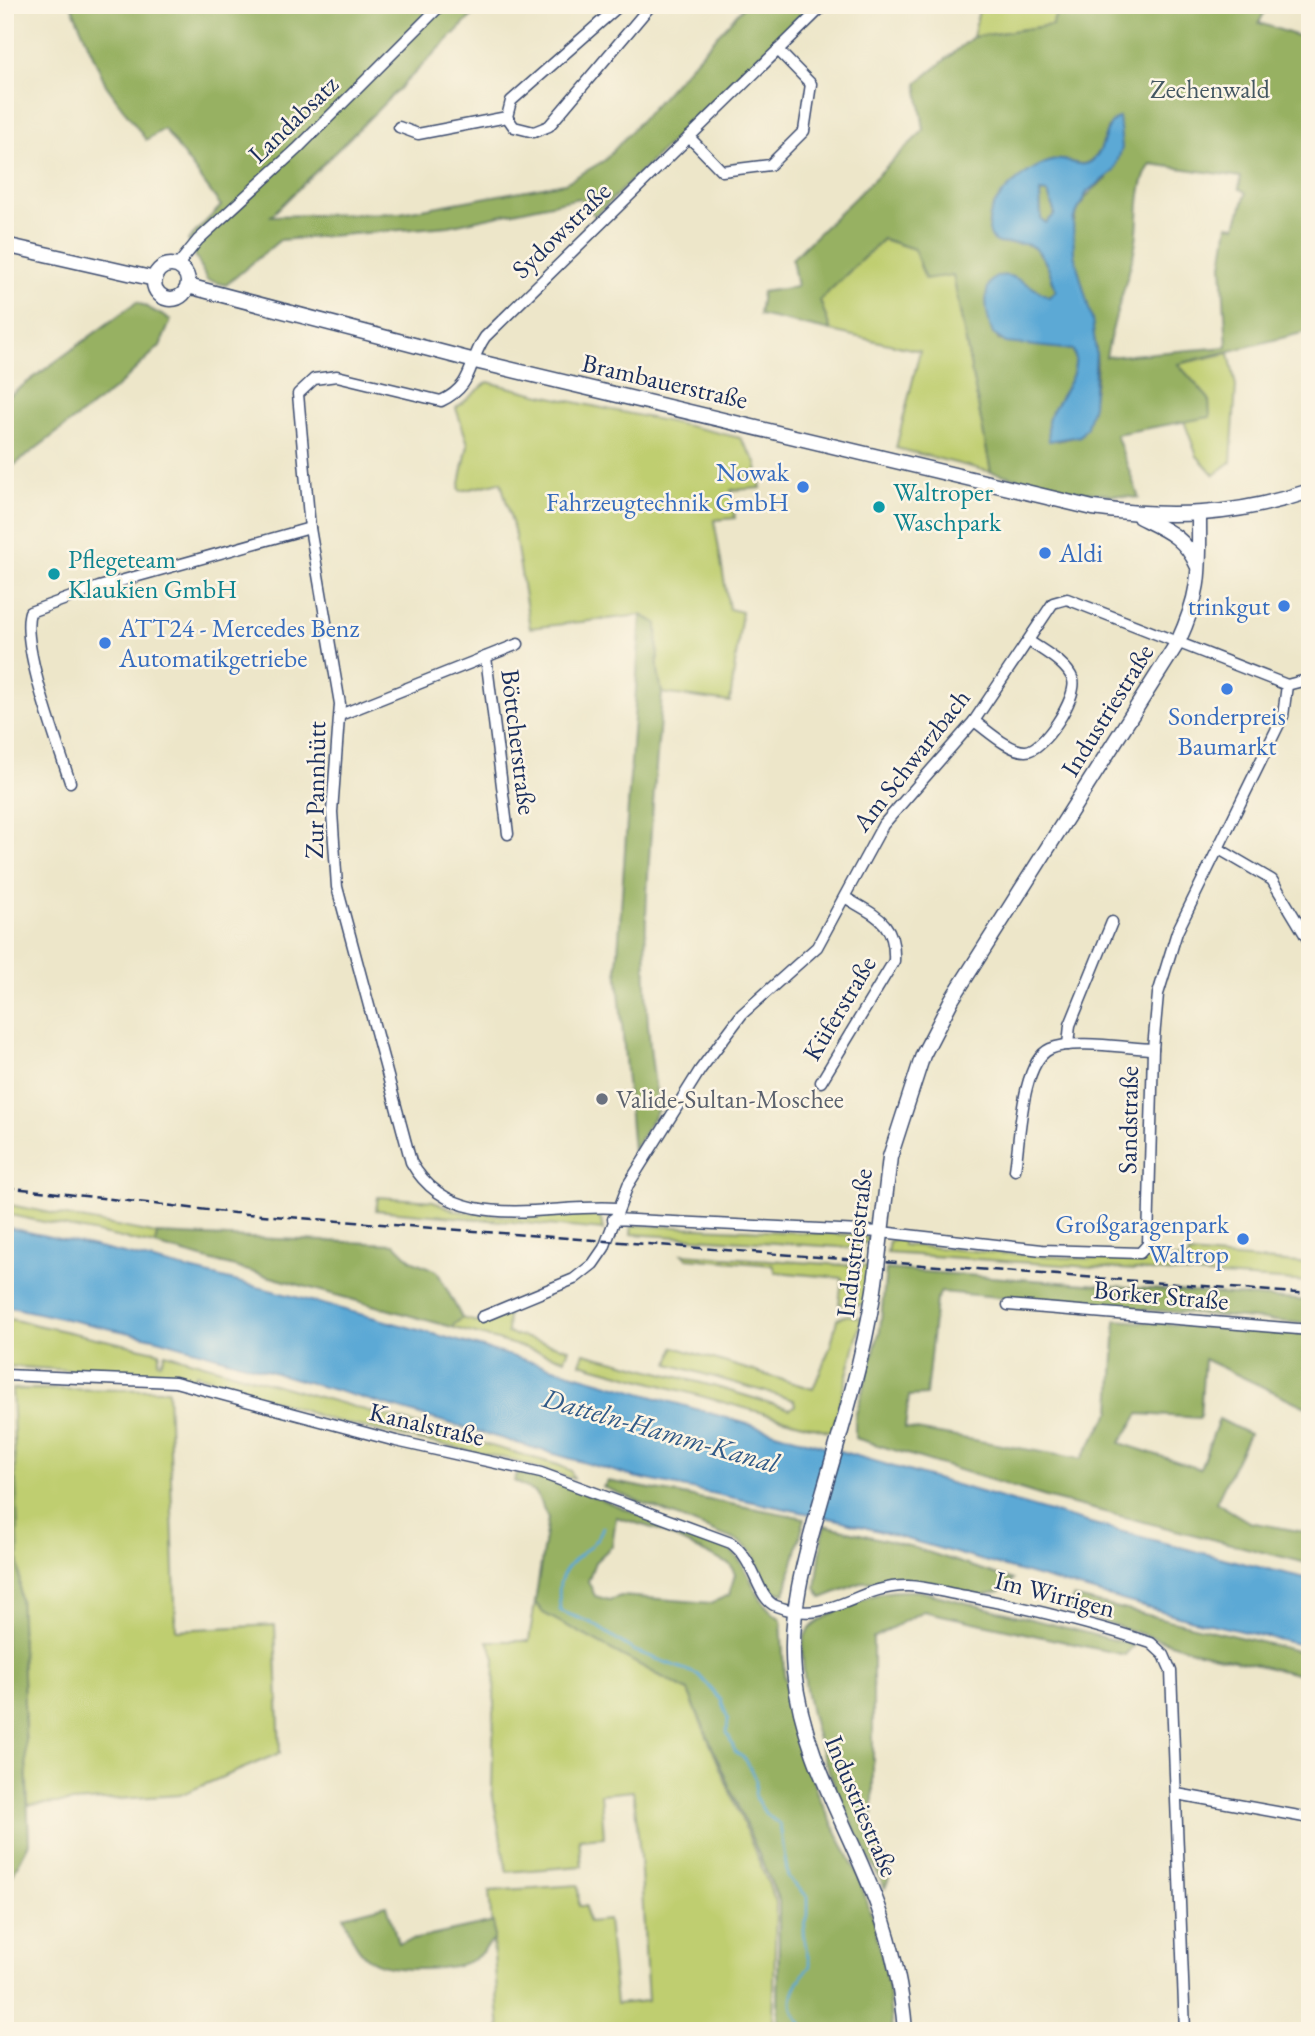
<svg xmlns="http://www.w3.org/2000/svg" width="1315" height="2036" viewBox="0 0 1315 2036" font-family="'EB Garamond',serif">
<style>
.green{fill:#bfce70;stroke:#6d7e67;stroke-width:2}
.forest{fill:#97b162;stroke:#597060;stroke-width:2;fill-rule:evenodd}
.water{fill:#5ba9d5;stroke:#3b6c9a;stroke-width:2;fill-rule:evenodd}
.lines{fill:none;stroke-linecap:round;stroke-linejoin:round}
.stream{stroke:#5ba9d5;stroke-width:2.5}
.minor-casing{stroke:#3a4a6e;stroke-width:13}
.major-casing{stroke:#3a4a6e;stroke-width:17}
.minor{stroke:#fff;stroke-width:10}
.major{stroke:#fff;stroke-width:14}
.rail{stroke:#1b2f5e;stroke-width:2.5;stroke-dasharray:10 5;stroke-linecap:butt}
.major-bridge-casing{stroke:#3a4a6e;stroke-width:17;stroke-linecap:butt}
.major-bridge{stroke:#fff;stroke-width:14}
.shop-dot{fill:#3f7fe0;stroke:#fcf5e5;stroke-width:2.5}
.culture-dot{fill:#0f9aa8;stroke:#fcf5e5;stroke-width:2.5}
.worship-dot{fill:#6b7280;stroke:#fcf5e5;stroke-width:2.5}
.labels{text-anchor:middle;stroke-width:5;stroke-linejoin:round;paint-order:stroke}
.park-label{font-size:26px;fill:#445762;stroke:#fcf5e5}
.street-label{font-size:26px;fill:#1b2f5e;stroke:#fcf5e5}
.shop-label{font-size:26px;fill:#366cbe;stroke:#fcf5e5;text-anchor:end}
.culture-label{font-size:26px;fill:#0d838f;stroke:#fcf5e5;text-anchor:start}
.worship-label{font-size:26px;fill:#5b616d;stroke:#fcf5e5;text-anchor:start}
.water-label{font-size:28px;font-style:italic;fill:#315a88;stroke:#fcf5e5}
</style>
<rect width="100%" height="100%" fill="#fcf5e5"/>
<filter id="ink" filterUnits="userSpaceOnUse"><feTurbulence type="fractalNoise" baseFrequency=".0143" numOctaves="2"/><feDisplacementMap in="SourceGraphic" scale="14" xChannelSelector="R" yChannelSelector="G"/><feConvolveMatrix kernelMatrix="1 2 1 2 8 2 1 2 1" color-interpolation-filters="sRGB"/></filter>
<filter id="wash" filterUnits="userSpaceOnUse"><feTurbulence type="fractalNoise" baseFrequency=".00686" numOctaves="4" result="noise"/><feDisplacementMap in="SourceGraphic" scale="28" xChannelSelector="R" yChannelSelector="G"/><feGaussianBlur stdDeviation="1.57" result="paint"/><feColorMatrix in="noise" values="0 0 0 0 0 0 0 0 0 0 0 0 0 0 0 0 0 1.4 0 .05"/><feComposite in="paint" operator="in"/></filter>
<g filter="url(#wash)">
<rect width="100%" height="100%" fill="#ede6c9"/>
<g class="green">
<polygon points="980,5 1059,5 1052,25 973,37"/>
<polygon points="883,239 914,249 953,275 991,472 896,448 920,351 831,331 819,300"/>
<polygon points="1229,353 1236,386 1231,462 1214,475 1197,456 1184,421 1210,417 1178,364"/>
<path d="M488,382C571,404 656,417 740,438L756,462L761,488L731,490L735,518L714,520L729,609L742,612L730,702L662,693L658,671L657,623L641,615L530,628L514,530L501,482L461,491L459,489L468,444L456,408Z"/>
<polygon points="378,1197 433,1201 456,1211 528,1218 592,1213 600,1215 603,1230 376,1210"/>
<polygon points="5,1204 157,1234 155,1245 5,1214"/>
<polygon points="632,1225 856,1235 872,1239 855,1248 631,1234"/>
<path d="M897,1239H903V1245C968,1250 1032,1257 1097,1259C1128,1260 1158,1256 1188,1260L1189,1254L1310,1264V1282L887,1253L889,1241Z"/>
<polygon points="682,1254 872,1267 866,1305 839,1304 842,1278 776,1272 773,1265 687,1258"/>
<polygon points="508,1312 507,1333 569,1349 565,1359 451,1327 462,1318 485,1324"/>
<polygon points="847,1315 862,1318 832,1432 580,1363 584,1353 713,1386 790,1409 795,1405 794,1400 669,1364 674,1347 813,1389 831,1345 837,1319"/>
<polygon points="5,1318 160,1352 158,1362 161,1363 165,1353 558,1465 571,1471 574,1479 507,1459 331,1420 196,1374 194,1378 5,1366"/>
<polygon points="12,1389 168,1390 176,1630 275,1625 280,1753 180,1795 28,1805"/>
<path d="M535,1602L544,1613L688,1691L776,1902L773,2031H500L489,1891L578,1885L579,1906H586L588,1922L608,1920L616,2004L648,2001C643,1930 643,1861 633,1791L601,1794L604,1837L579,1839L582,1866L507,1872L492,1792L495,1658L488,1641H529Z"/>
</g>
<g class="forest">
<polygon points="71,5 483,5 271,216 400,213 565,183 605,160 745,5 812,5 595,216 579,198 449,226 280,240 226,285 207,280 188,240 221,206 164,129 146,140 106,85"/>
<path d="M1059,5H1276L1265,11L1259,23L1310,40V331L1178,364L1209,399L1210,417L1116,434L1139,498L1066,490L991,472L953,275L925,279L914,249L883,239L820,300L831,331L759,315L762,292L797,287L792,259L924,130L917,83L973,37L1052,25ZM1108,127L1107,179C1038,223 1092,289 1096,352C1099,383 1092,408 1080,436L1058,441L1048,431C1046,404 1085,379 1073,350L998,340L989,284C1006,267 1031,288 1049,297L1056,291C1052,277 1045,253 1031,246C1015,237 993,255 989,227C985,201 1033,164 1056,160C1070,158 1080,170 1092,160C1102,153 1104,138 1108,127ZM1151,164L1241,177L1239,188L1246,193L1236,226L1228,225L1222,265L1227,347L1106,357C1113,319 1127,284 1135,247C1141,218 1134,190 1151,164Z"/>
<polygon points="1040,192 1048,193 1055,214 1046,223 1041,219"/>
<polygon points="137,302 171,320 160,346 117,387 5,472 5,378 10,395"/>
<path d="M641,615L657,623L658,671L662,693C652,832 632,970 659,1108L633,1151L617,967Z"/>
<polygon points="157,1234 395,1244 411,1260 437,1271 462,1318 451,1327 155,1245"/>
<polygon points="886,1269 1310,1301 1310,1324 941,1292 936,1300 926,1395 909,1396 905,1428 1081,1459 1111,1411 1116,1320 1310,1334 1310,1409 1204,1359 1200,1418 1139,1414 1120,1443 1200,1469 1219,1419 1249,1434 1216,1502 1249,1522 1310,1533 1310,1564 1049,1498 855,1438 855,1417 880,1330"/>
<path d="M518,1472L550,1480L727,1548C754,1568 750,1599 781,1619L784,1674L799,1739L817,1793L858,1875L874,1923L888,1986L892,2031H778L779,1901L688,1691L543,1613L535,1602L548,1518L536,1493L514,1481ZM616,1517L659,1530L730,1565L735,1574L729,1595L711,1603L621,1596L609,1600L595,1596L588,1581L595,1562L612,1546Z"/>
<polygon points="16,1480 29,1843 5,1889 5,1481"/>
<polygon points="608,1481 805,1518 785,1593 770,1591 752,1552 740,1542 603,1487"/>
<polygon points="824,1525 909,1546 1013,1580 1000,1591 977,1597 915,1580 863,1582 822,1598 816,1588"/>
<path d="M919,1591L1134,1645L1125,1655L923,1611L873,1638V1814L861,1815L892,1871L885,1888C849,1820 813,1752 804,1674C803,1662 800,1644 807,1632C815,1619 866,1596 882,1593C894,1590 907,1591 919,1591Z"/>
<polygon points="1073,1597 1310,1654 1310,1677 1199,1652 1069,1611"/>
<path d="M387,1905L398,1943L494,1922V1940C487,1946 481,1954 474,1959C453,1971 393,1973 372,1961C356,1951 350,1933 344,1916Z"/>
</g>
<g class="water">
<path d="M1119,117L1122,148L1114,171L1087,192L1073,220L1074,254L1092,320L1096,352L1093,405L1087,427L1080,436L1049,441C1049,434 1046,424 1049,418C1057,398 1083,373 1073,350L1065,349L1006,343L993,334C986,318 977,270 1009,276C1022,279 1037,291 1049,297L1056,291C1052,277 1045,253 1031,246C1015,237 987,257 989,222C990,197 1031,164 1056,160C1069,158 1080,170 1092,161C1107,149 1101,127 1119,117ZM1040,192L1048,193L1055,214L1046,223L1041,219Z"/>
<path d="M5,1227C275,1285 541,1364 806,1441C973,1490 1140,1540 1310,1579V1647L1189,1619L839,1520L634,1477L158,1339L5,1306Z"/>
</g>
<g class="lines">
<path class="stream" d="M603,1527C595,1551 565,1558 560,1583C558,1592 560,1603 560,1611L592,1623L633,1650L699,1675L721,1700L728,1719L727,1732L735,1751L746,1760L756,1780L755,1797L765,1813L780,1825L788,1878L808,1897V1915L803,1933L810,1966C791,1988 782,2009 809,2031"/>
</g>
</g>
<g filter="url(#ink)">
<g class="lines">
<g class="minor-casing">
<g id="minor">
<polyline points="620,5 511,101 507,117 514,127 534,132 549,126 651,5"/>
<polyline points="399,127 418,134 507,117"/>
<polyline points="689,137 722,171 770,165 804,131 811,84 778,50"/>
<polyline points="177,266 198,240 297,149 441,5"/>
<polyline points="486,657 508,834"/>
<polyline points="1287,685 1310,679"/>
<polyline points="340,715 518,644"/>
<path d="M974,721C987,730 1009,751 1025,751C1043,752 1078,697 1073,680C1067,663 1043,651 1029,641"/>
<path d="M70,782C58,745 20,645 30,612L99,587L310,528"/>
<polyline points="1219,849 1272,880 1310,943"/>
<polyline points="1068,1045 1070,1025 1112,922"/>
<path d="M821,1082L894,961C896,922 876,916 846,898"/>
<path d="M1015,1170C1020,1140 1021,1062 1050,1049C1072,1039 1127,1048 1153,1049"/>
<path d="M617,1208C547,1203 453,1237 411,1162L337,887L332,812L340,704L310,528L298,394L314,379L337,376L441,401C475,385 467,363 485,337L824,5"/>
<polyline points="1008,1305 1310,1330"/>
<polyline points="482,1317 574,1279 593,1264 604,1248 628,1185 700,1070 742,1014 817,947 883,825 974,721 1053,603 1067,599 1287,685 1283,716 1177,932 1158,994 1153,1049 1148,1244 1140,1253 1042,1250 881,1232 613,1219"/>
<path d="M5,1375L175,1382L396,1441L541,1473L731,1543C756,1561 757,1599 776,1606C831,1627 855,1585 908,1586C927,1587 947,1593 966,1596C1028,1608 1091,1623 1151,1643L1164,1655L1171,1671L1185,2031"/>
<polyline points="1177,1794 1310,1818"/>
</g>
</g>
<g class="major-casing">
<g id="major">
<polyline points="5,245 155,279"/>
<circle cx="171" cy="282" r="17"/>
<path d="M188,286L475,361L1093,508C1170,519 1235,516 1310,491"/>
<path d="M1140,517C1166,530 1185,537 1197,565"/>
<path d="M879,1250L890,1157L923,1055L952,999L1178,642C1202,590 1199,570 1199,515"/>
<path d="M877,1268C868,1344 845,1416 824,1490C807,1550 788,1609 794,1672C803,1758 849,1827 878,1906C892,1946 902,1989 905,2031"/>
</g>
</g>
<use href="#minor" class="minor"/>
<use href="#major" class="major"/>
<polyline class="rail" points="5,1187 234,1213 1310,1294"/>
<g class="major-bridge-casing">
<polyline id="major-bridge" points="877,1268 879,1250"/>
</g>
<use href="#major-bridge" class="major-bridge"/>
</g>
</g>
<g class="shop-dot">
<circle cx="803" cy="487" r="7"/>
<circle cx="1045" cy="553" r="7"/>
<circle cx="1284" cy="606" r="7"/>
<circle cx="105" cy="643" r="7"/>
<circle cx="1227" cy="689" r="7"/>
<circle cx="1243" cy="1239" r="7"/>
</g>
<g class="culture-dot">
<circle cx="879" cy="507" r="7"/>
<circle cx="54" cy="574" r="7"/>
</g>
<circle class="worship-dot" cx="602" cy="1099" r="7"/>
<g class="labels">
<g class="park-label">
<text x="1210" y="98">Zechenwald</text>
</g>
<g class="street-label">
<text transform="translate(293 119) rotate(-44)" y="9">Landabsatz</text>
<text transform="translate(561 230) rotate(-44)" y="9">Sydowstraße</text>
<text transform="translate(665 381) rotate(13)" y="9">Brambauerstraße</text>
<text transform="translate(1107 710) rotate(-58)" y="9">Industriestraße</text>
<text transform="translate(519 742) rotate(83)" y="9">Böttcherstraße</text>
<text transform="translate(911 760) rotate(-52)" y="9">Am Schwarzbach</text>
<text transform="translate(315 790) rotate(-89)" y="9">Zur Pannhütt</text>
<text transform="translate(839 1008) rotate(-59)" y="9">Küferstraße</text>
<text transform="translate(1128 1120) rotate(-89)" y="9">Sandstraße</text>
<text transform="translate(854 1243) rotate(-83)" y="9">Industriestraße</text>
<text transform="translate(1161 1295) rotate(5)" y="9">Borker Straße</text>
<text transform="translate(427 1424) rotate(13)" y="9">Kanalstraße</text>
<text transform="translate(1055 1594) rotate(14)" y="9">Im Wirrigen</text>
<text transform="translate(862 1806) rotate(67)" y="9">Industriestraße</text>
</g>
<g class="shop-label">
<text x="789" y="481">Nowak<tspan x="789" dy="30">Fahrzeugtechnik GmbH</tspan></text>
<text x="1059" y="562" text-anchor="start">Aldi</text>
<text x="1270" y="615">trinkgut</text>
<text x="119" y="637" text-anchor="start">ATT24 - Mercedes Benz<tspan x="119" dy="30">Automatikgetriebe</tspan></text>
<text x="1227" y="725" text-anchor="middle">Sonderpreis<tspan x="1227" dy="30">Baumarkt</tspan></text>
<text x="1229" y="1233">Großgaragenpark<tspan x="1229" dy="30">Waltrop</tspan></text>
</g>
<g class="culture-label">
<text x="893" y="501">Waltroper<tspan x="893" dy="30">Waschpark</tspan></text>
<text x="68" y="568">Pflegeteam<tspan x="68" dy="30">Klaukien GmbH</tspan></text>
</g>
<g class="worship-label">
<text x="616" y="1108">Valide-Sultan-Moschee</text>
</g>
<g class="water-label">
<text transform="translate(661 1430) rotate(16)" y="10">Datteln-Hamm-Kanal</text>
</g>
</g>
<rect width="1315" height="2036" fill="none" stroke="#fcf5e5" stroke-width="28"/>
</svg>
